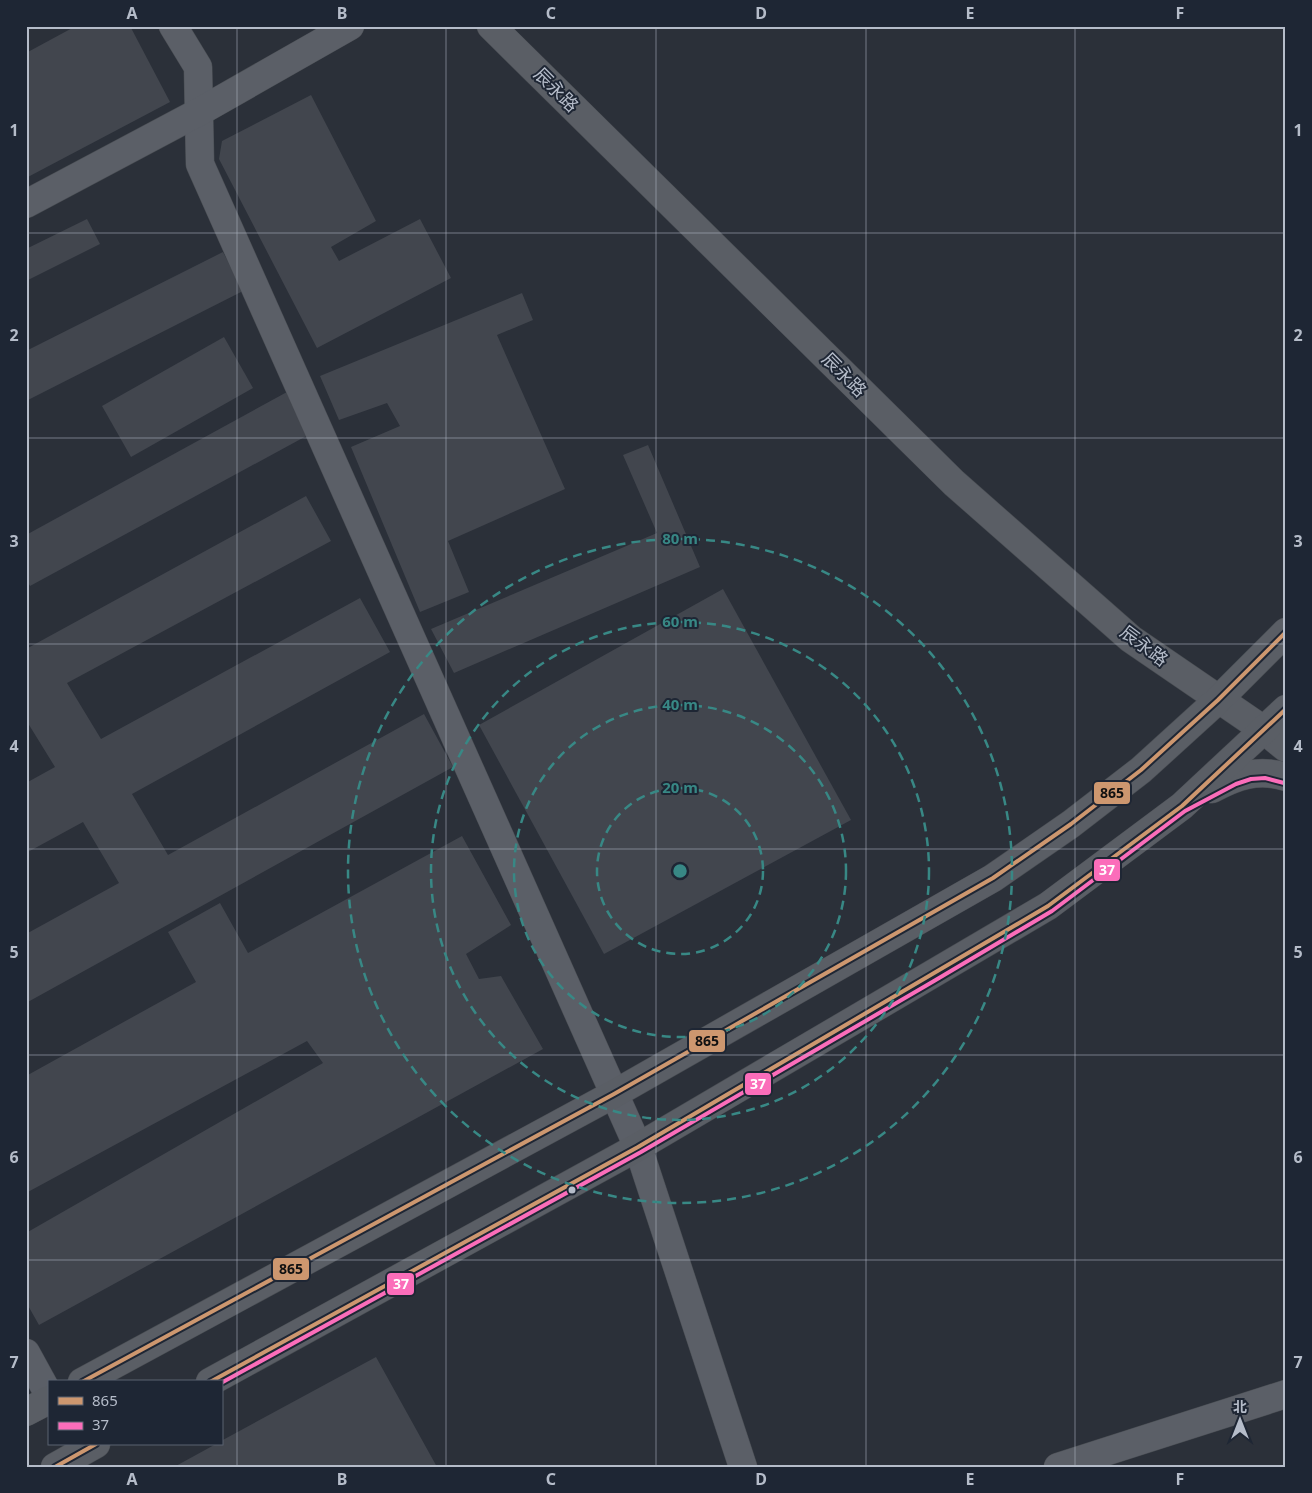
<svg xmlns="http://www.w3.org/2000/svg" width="1312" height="1493" viewBox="0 0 1312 1493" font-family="'Noto Sans','Noto Sans SC',sans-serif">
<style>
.building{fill:#42464e}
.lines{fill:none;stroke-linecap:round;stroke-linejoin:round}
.street-casing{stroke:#474b51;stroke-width:29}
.secondary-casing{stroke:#474b51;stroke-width:29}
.street{stroke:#5b5f67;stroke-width:28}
.secondary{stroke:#5a5e65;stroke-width:28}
.bus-1-casing{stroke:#1e2634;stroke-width:8}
.bus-2-casing{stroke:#1e2634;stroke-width:8}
.bus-1{stroke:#cd976f;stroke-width:4}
.bus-2{stroke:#fb6dba;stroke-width:4}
.grid{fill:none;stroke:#b5bcc9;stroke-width:1;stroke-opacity:0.55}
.ring{fill:none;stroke:#388885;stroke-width:2.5;stroke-dasharray:9 6}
.bus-dot{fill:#b5bcc9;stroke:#1e2634;stroke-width:2}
.labels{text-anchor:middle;stroke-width:4;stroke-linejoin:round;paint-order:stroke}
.street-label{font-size:18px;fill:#b5bcc9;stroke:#1e2634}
.centre{fill:#388885;stroke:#1e2634;stroke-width:2.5}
.ring-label{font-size:15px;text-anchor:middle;font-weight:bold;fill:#388885;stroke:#1e2634;stroke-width:4;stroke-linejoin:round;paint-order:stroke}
.line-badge{stroke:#1e2634;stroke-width:2}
.badge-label{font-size:14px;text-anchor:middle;font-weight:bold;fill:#fff}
.pale-badge-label{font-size:14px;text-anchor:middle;font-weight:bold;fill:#111}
.neatline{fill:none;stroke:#b5bcc9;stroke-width:2}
.grid-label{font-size:16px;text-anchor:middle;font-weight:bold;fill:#b5bcc9}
</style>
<rect width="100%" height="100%" fill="#2b3039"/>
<g class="building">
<polygon points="76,26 130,26 170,102 26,178 26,53"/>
<polygon points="311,95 376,221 331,247 339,261 420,219 451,278 317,348 219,159 222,141"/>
<polygon points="87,219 100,244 26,281 26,249"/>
<polygon points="223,252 243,291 26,401 26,351"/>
<polygon points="522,293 533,320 497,335 565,489 448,541 469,592 420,612 351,447 400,426 387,403 339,420 320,376"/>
<polygon points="224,337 253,388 131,457 102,406"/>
<polygon points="287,392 310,434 30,586 26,579 26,535"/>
<polygon points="648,445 700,567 454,673 431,629 657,533 623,455"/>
<polygon points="306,496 331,541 67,683 101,739 360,598 390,652 132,794 168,855 424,714 453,767 26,1003 26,934 119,883 83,822 26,853 26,783 55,767 26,720 26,649"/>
<polygon points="723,589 851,820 604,954 479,725"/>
<polygon points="462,836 511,925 466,954 479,979 501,976 543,1049 39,1325 26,1302 26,1233 323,1063 307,1041 26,1193 26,1076 196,982 168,932 220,903 248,953"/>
<polygon points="376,1357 437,1467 174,1467 216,1444 221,1444 221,1441"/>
</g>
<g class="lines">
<g class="street-casing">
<g id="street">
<polyline points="173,26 198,67 200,164 638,1147 743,1467"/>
<polyline points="26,204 199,112 350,26"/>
<polyline points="26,1353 49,1395"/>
<polyline points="1058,1467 1286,1394"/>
</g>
</g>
<g class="secondary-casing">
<g id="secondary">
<polyline points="491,26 954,483 1131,639 1264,730 1286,748"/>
<path d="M1212,789C1236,776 1258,768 1286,777"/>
<polyline points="82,1382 614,1094 993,878 1071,824 1141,770 1218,700 1286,632"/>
<polyline points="210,1382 638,1147 1048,906 1182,806 1286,709"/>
<polyline points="26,1412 49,1400"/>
<polyline points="55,1467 96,1444"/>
</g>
</g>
<use href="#street" class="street"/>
<use href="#secondary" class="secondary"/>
<g class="bus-1-casing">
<g id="bus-1">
<polyline points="82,1382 614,1094 993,878 1071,824 1141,770 1218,700 1286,632"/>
<polyline points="210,1382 638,1147 1048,906 1182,806 1286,709"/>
<polyline points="55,1467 96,1444"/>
</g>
</g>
<g class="bus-2-casing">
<polyline id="bus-2" points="221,1383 641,1152 934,981 1052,911 1185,811 1236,784 1251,779 1265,778 1284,783"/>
</g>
<use href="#bus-1" class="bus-1"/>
<use href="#bus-2" class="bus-2"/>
</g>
<path class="grid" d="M237,26V1467M446,26V1467M656,26V1467M866,26V1467M1075,26V1467M26,233H1286M26,438H1286M26,644H1286M26,849H1286M26,1055H1286M26,1260H1286"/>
<g class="ring">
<circle cx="680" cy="871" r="83"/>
<circle cx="680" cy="871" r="166"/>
<circle cx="680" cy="871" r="249"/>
<circle cx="680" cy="871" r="332"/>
</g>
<circle class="bus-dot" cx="572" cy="1190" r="4.5"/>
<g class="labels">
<g class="street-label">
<text transform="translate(556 90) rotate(45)" y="6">辰永路</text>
<text transform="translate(844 375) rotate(45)" y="6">辰永路</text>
<text transform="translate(1144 646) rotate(37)" y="6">辰永路</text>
</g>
</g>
<circle cx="680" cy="871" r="8" class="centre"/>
<g class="ring-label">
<text x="680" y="544">80 m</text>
<text x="680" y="627">60 m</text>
<text x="680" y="710">40 m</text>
<text x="680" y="793">20 m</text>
</g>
<g class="line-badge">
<rect x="1093" y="781" width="38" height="24" rx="5" fill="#cd976f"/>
<rect x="1093" y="858" width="28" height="24" rx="5" fill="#fb6dba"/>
<rect x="688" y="1029" width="38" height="24" rx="5" fill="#cd976f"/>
<rect x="744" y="1072" width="28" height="24" rx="5" fill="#fb6dba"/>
<rect x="272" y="1257" width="38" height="24" rx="5" fill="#cd976f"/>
<rect x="386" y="1272" width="29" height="24" rx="5" fill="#fb6dba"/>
</g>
<g class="badge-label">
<text x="1107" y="875">37</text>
<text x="758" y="1089">37</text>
<text x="401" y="1289">37</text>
</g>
<g class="pale-badge-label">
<text x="1112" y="798">865</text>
<text x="707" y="1046">865</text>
<text x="291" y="1274">865</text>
</g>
<rect width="1312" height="1493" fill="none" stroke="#1e2634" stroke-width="55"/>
<rect x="48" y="1380" width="175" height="65" fill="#1e2634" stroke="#5a6270"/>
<rect x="58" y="1397" width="25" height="8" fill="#cd976f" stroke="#5a6270"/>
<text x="92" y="1406" font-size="15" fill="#b5bcc9">865</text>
<rect x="58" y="1422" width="25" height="8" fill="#fb6dba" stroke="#5a6270"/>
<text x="92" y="1430" font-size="15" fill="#b5bcc9">37</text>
<g transform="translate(1240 1420)" stroke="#1e2634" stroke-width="4" paint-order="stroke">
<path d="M0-4L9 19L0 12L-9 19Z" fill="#b5bcc9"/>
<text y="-8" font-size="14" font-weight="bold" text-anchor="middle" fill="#b5bcc9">北</text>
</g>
<rect x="28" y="28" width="1256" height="1438" class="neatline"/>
<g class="grid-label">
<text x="132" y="19">A</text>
<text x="342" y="19">B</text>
<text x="551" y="19">C</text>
<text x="761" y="19">D</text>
<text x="970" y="19">E</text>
<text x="1180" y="19">F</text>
<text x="14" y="136">1</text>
<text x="1298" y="136">1</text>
<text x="14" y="341">2</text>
<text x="1298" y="341">2</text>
<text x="14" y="547">3</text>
<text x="1298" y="547">3</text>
<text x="14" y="752">4</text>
<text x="1298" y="752">4</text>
<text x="14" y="958">5</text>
<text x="1298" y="958">5</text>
<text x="14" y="1163">6</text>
<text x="1298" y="1163">6</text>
<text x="14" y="1368">7</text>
<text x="1298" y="1368">7</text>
<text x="132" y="1485">A</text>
<text x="342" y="1485">B</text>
<text x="551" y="1485">C</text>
<text x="761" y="1485">D</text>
<text x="970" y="1485">E</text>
<text x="1180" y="1485">F</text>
</g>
</svg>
